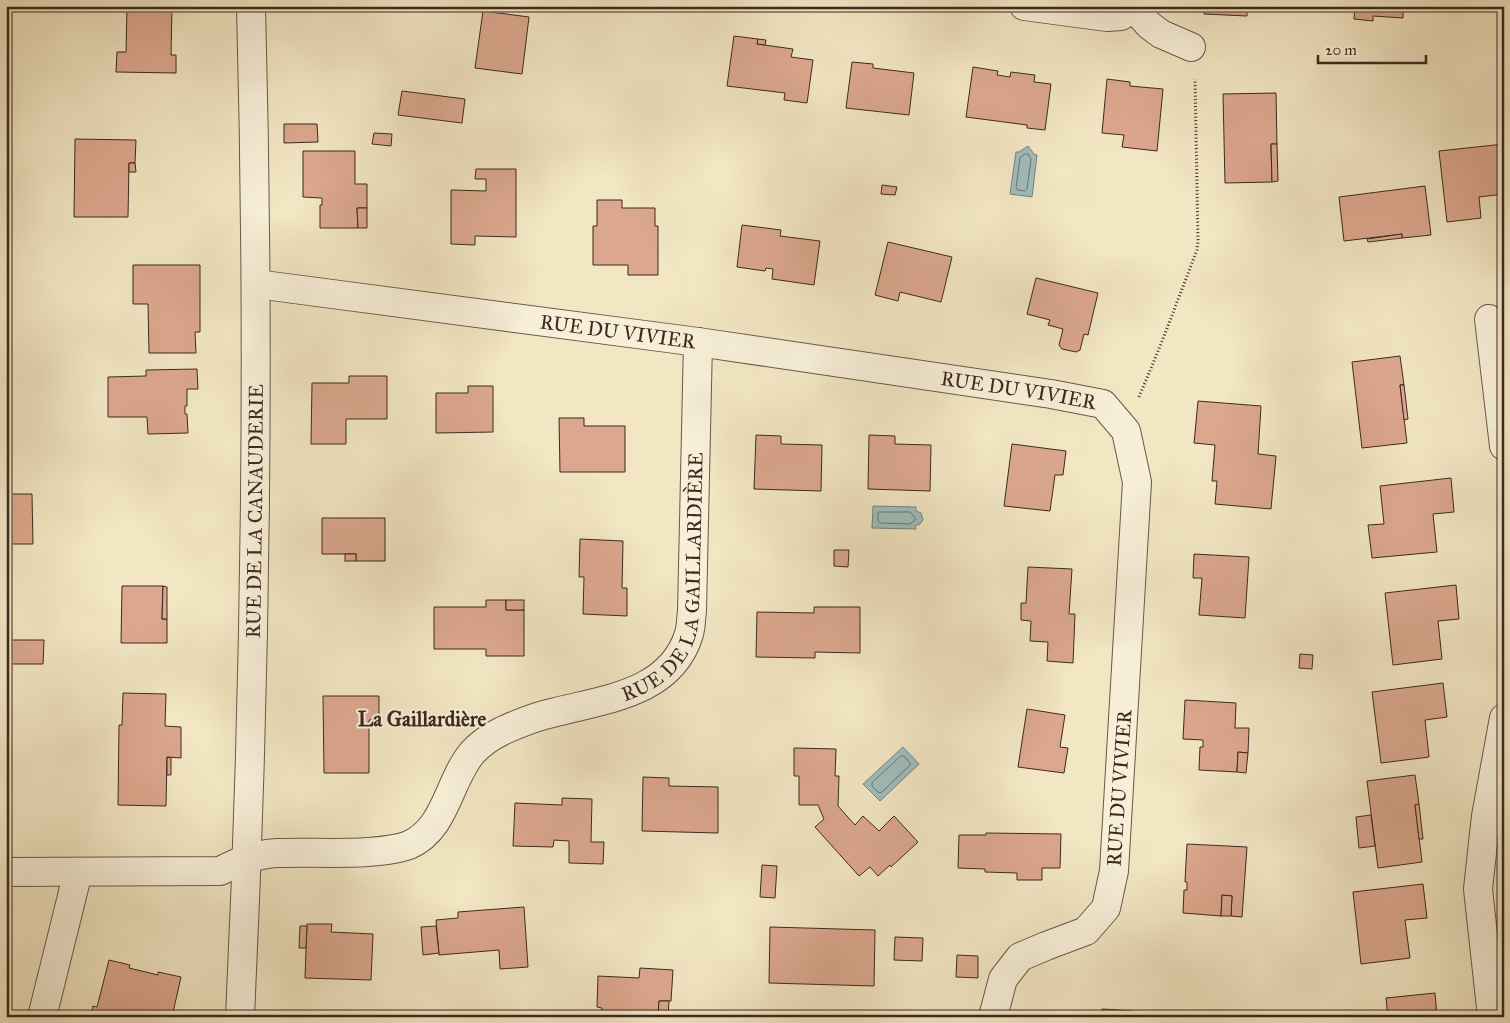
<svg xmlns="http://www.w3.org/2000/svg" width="1510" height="1023" viewBox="0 0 1510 1023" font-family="'IM FELL Great Primer',serif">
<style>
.water{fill:#9fbdbd;stroke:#78827e}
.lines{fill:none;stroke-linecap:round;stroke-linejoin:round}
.shore{stroke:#6e736e;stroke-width:1}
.building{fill:#dba78e;stroke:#3d291f}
.street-casing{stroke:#6a5848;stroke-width:30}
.path{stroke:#3d291f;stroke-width:3;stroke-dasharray:1 2.5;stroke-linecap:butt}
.street{stroke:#f7efd8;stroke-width:28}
.labels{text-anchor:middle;stroke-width:4;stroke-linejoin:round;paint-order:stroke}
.street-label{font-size:20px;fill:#3d291f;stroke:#f7efd8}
.neighbourhood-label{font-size:21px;font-weight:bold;fill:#3d291f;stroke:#f7efd8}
</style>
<rect width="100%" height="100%" fill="#f2e6c3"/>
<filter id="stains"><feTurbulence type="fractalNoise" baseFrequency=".004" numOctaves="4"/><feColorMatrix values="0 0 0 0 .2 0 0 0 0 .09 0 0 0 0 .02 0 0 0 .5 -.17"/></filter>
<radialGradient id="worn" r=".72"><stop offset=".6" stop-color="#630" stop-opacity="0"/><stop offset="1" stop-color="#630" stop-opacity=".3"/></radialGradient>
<g class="water">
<polygon points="1028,146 1034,154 1037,155 1032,197 1010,194 1016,152 1019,152"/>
<polygon points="873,506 916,507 916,511 921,513 923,520 920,524 915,526 916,529 872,528"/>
<polygon points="903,747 919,764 880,801 863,784"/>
</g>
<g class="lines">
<g class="shore">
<polygon points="1025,154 1028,154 1031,159 1027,189 1025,191 1018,190 1016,188 1020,158"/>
<polygon points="880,512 910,512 916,519 910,524 880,523 878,521 878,513"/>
<polygon points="901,756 904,756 910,763 910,765 882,792 879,793 872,786 872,783"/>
</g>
</g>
<g class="building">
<polygon points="127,6 172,6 171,55 176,55 176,73 116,72 117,52 126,52"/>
<polygon points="1205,6 1247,6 1247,16 1204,14"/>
<polygon points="1355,6 1403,6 1403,18 1373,16 1373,21 1354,19"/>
<polygon points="483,11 529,17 522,74 475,68"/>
<polygon points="734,36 758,39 757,44 793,49 791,57 813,60 807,103 784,100 785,93 727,86"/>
<polygon points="758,39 766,40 765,45 757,44"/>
<polygon points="852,62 873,64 873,68 914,73 909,115 846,108"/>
<polygon points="973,67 998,71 997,75 1010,77 1011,72 1035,75 1034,82 1051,84 1045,130 1027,128 1027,125 966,117"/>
<polygon points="1107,79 1130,82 1130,86 1163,89 1157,151 1122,147 1124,135 1102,133"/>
<polygon points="402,91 465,99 462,123 398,115"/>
<polygon points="1276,93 1277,144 1271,144 1272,182 1225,183 1223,94"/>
<polygon points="284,124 317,124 318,142 284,143"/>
<polygon points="374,133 392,134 391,146 372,144"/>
<polygon points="75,139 136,140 135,163 129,163 128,217 74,217"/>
<polygon points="1271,144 1277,144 1278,181 1272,182"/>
<polygon points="1504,144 1504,194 1479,197 1481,218 1447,222 1439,151"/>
<polygon points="303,151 355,151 355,184 367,184 367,208 357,208 358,228 320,228 320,205 322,205 322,198 303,197"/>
<polygon points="129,163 135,163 136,172 129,172"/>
<polygon points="476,169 516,169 516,237 475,236 475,245 451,244 451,190 486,191 486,179 475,179"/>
<polygon points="882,185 897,187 895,195 881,194"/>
<polygon points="1425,186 1431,235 1402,238 1402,234 1344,241 1339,197"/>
<polygon points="597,200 622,200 622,208 655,208 655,226 658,226 658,275 628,275 628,265 593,265 593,226 597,226"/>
<polygon points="357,208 367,208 367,228 358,228"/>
<polygon points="742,225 781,230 780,236 820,241 814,285 772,279 773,269 766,268 765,271 737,267"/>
<polygon points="1402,234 1402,238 1368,242 1367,239"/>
<polygon points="888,242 952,257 941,302 900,292 898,301 875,295"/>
<polygon points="133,265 200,265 200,332 195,332 196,353 149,353 148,304 133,304"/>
<polygon points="1036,278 1098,293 1088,335 1084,334 1080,350 1076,352 1062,349 1059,345 1063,329 1048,325 1050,320 1027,314"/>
<polygon points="1400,356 1404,385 1400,385 1407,443 1362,448 1352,362"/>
<polygon points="197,369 198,389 187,389 187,406 185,406 185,414 187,414 188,433 148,434 147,417 108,417 108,377 146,376 146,370"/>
<polygon points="349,376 387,376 387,419 346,419 346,444 311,444 312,383 349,383"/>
<polygon points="1400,385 1404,385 1408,419 1404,420"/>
<polygon points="468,386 493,386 493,432 436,433 436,393 468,393"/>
<polygon points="1198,401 1261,406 1258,454 1276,456 1271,509 1215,504 1217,481 1212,481 1215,445 1194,443"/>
<polygon points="559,418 584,418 584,426 625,426 625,472 560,472"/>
<polygon points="756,435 781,436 781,444 822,445 821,491 754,489"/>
<polygon points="869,435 895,436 895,444 931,445 930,491 868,489"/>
<polygon points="1012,444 1066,451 1063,475 1055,475 1050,511 1004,506"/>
<polygon points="1451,478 1454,512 1433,514 1437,552 1372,558 1368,525 1384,524 1380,486"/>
<polygon points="6,494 32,494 33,544 6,544"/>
<polygon points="322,518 385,518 385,561 356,561 356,554 322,554"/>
<polygon points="580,539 623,541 622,588 627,588 627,616 583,614 584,577 579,577"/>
<polygon points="834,550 849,550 848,567 834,566"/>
<rect x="345" y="554" width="11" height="7"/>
<polygon points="1194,554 1249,557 1245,618 1199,615 1202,578 1193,578"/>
<polygon points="1028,567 1072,569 1069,614 1075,614 1073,663 1047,661 1048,642 1030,641 1031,621 1021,620 1021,603 1026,603"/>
<polygon points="1456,585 1459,619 1438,621 1442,659 1393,665 1385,593"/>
<polygon points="122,586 163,586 162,619 167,619 167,643 121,643"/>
<polygon points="163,586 167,587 167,619 162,619"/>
<polygon points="486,600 506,600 506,610 524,610 524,656 486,656 486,649 434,649 434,607 486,607"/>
<rect x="506" y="600" width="18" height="10"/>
<polygon points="814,607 860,607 860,653 815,652 815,658 756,657 757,612 814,613"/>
<polygon points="11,640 44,640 43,664 11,664"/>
<polygon points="1300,654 1313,655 1312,669 1299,668"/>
<polygon points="1443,683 1447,717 1425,720 1429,757 1381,763 1372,692"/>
<polygon points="123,693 166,694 165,726 181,727 181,758 167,757 166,806 118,805 119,725 122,725"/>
<polygon points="323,696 379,696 379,720 369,720 369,773 324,773"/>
<polygon points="1185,700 1236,703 1235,728 1249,728 1248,753 1238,752 1237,772 1199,770 1200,747 1203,747 1203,740 1183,739"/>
<polygon points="1027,709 1065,715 1060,747 1068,748 1064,773 1018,767"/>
<polygon points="794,748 836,749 835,776 839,776 838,806 855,825 863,816 879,831 894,816 918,842 891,867 890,865 878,876 870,867 859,876 815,827 824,819 818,805 799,805 799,776 794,776"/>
<polygon points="1238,752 1248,753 1246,773 1237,772"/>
<polygon points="167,757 171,758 171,775 167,775"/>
<polygon points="1415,775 1419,804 1415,805 1422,862 1378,868 1367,781"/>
<polygon points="643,777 669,778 669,786 718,787 718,833 642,831"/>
<polygon points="562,798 592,799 591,842 604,842 603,864 569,863 569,841 554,840 553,847 513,846 515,803 562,805"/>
<polygon points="1419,804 1423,839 1419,839 1415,805"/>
<polygon points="1371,815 1375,846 1359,848 1356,817"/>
<polygon points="986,833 1061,834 1060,868 1042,868 1042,880 1017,880 1017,873 985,872 985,869 958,868 959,835 986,835"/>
<polygon points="1187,844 1247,847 1242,917 1231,916 1232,896 1222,895 1221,916 1183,913 1184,890 1187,890 1187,882 1185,882"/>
<polygon points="762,865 777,866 775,898 760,897"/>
<polygon points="1423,884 1427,918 1405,920 1410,958 1361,964 1353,892"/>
<polygon points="1222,895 1232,896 1231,916 1221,916"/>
<polygon points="524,907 528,967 500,969 499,950 439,955 436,920 458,918 458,912"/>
<polygon points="307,924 332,924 331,932 373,934 371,980 305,978"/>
<polygon points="300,926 307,926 306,948 299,948"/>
<polygon points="436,926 439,953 423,955 421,927"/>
<polygon points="770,927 875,930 874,986 769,983"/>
<polygon points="895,937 923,938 922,961 894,960"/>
<polygon points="957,955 978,956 978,978 956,977"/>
<polygon points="109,960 130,965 129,968 158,975 158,972 181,977 172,1017 90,1017 93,1006 97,1007"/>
<polygon points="640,968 673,970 671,1001 659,1001 658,1017 601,1017 602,1008 597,1007 598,976 639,978"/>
<polygon points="1435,993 1437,1017 1388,1017 1386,998"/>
<polygon points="659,1001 669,1001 668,1017 658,1017"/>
<polygon points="1102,1009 1134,1011 1134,1017 1052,1017 1052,1012 1102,1016"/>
</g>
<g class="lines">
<g class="street-casing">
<g id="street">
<polyline points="1024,6 1107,17 1121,16 1136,6"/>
<polyline points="1134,8 1149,25 1161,34 1191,47"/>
<path id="s1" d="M256,284L698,342L1051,394L1103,404L1126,431L1137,482L1114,871L1106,908L1086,931L1046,946L1020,957L1003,979L993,1017"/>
<polyline points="1489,319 1504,446"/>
<path id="s2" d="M6,872L220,871C238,862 256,854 277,853C307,852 337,854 368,852C381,851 396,850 409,845C446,829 448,782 472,753C480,744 492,736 502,731C519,723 538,716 556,712C606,699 671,693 689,634C691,627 691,619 692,611L698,342"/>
<polyline points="42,1017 78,872"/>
<path id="s3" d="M240,1017C256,680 260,343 251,6"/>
<polyline points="1492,1017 1478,889 1486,816 1504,718"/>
</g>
</g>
<polyline class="path" points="1139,397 1161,344 1197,250 1198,241 1195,79"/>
<use href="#street" class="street"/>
</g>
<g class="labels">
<g class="street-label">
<text dy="7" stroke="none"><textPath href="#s1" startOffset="365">RUE DU VIVIER</textPath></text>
<text dy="7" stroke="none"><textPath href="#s1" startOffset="770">RUE DU VIVIER</textPath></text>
<text dy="7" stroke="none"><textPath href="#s3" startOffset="506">RUE DE LA CANAUDERIE</textPath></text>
<text dy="7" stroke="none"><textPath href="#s2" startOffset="822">RUE DE LA GAILLARDIÈRE</textPath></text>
<text transform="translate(1119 788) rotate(-86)" y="7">RUE DU VIVIER</text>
</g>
<g class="neighbourhood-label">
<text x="422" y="726">La Gaillardière</text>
</g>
</g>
<rect width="1510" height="1023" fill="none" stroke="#f2e6c3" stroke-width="25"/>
<rect x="8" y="8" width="1495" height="1008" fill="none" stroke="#3d291f" stroke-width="2.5"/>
<rect x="12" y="12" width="1485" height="998" fill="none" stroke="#3d291f"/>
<path d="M1318 55v8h108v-8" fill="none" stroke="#3d291f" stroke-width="2.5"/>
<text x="1325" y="55" font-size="15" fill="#3d291f" stroke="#f7efd8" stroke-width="4" paint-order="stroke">20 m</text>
<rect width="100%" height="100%" filter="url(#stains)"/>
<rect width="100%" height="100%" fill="url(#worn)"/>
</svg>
